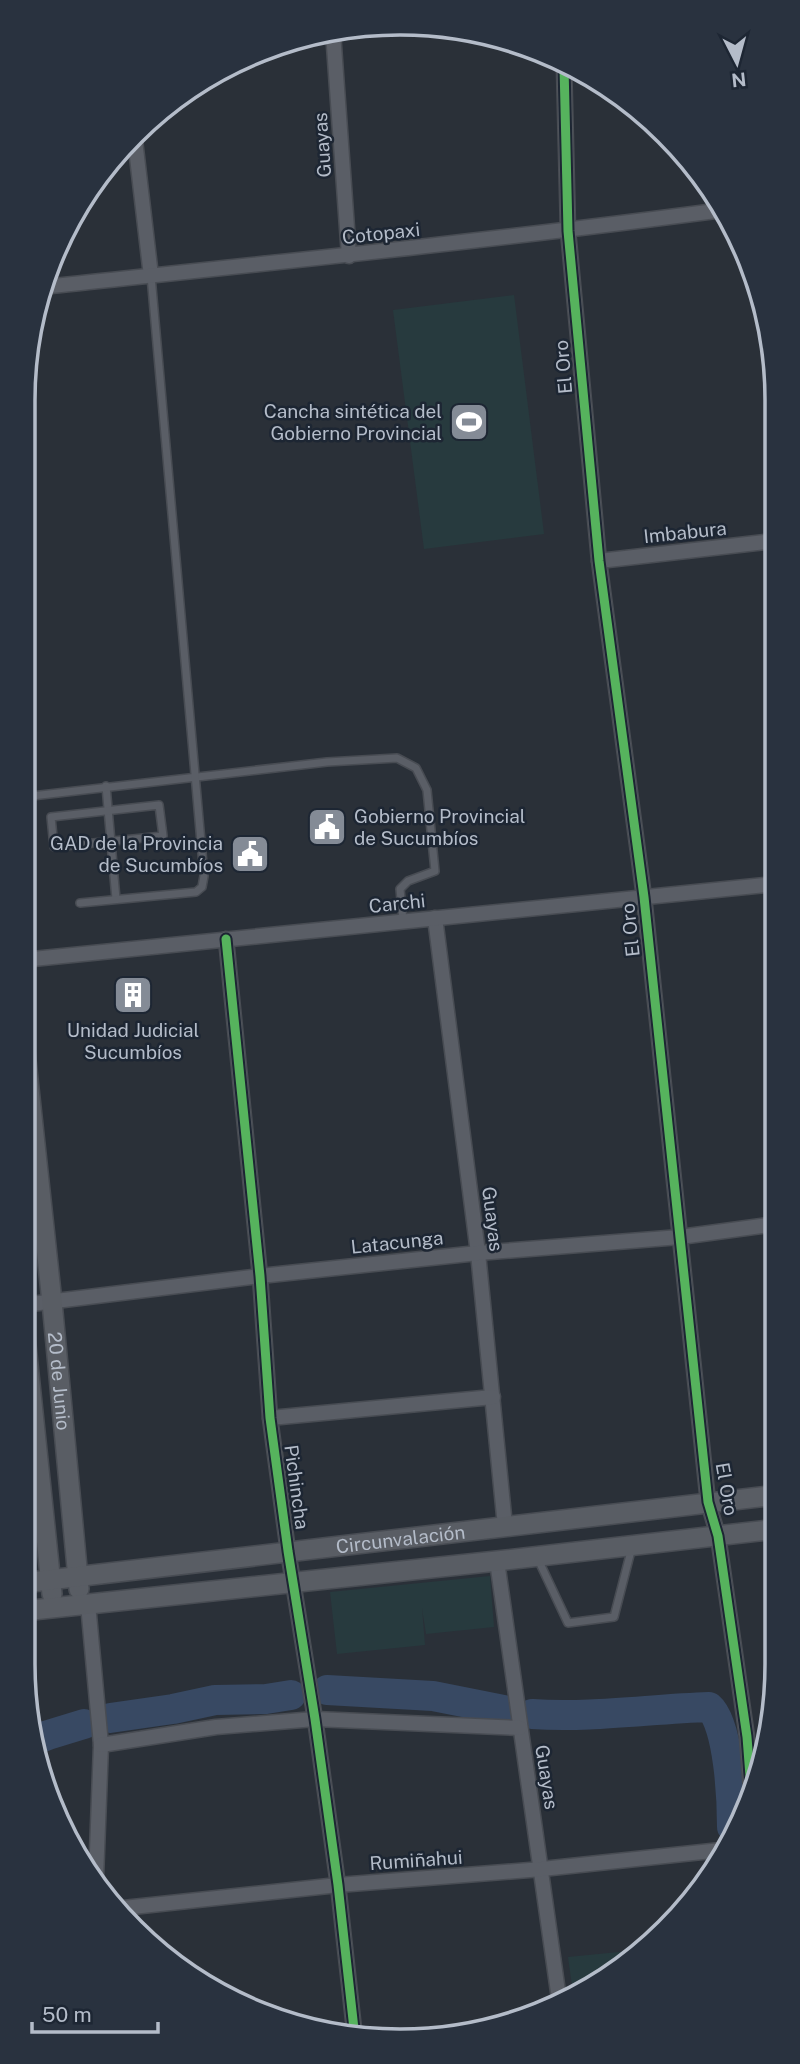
<svg xmlns="http://www.w3.org/2000/svg" width="800" height="2064" viewBox="0 0 800 2064" font-family="'Public Sans',sans-serif">
<style>
.green{fill:#273a3e}
.lines{fill:none;stroke-linecap:round;stroke-linejoin:round}
.river{stroke:#384963;stroke-width:30}
.lane-casing{stroke:#484c53;stroke-width:10}
.street-casing{stroke:#484c53;stroke-width:17}
.secondary-casing{stroke:#484c53;stroke-width:22}
.lane{stroke:#5a5e66;stroke-width:7}
.street{stroke:#5a5e66;stroke-width:14}
.secondary{stroke:#595d64;stroke-width:19}
.cycleway-casing{stroke:#1d2633;stroke-width:13}
.cycleway{stroke:#56b35d;stroke-width:9}
.labels{text-anchor:middle;stroke-width:5;stroke-linejoin:round;paint-order:stroke}
.street-label{font-size:19px;fill:#b4bcc9;stroke:#1d2633}
.poi-label{font-size:19px;fill:#b4bcc9;stroke:#1d2633;text-anchor:end}
.rim{fill:none;stroke:#b4bcc9;stroke-width:3.5}
</style>
<rect width="100%" height="100%" fill="#2a3038"/>
<g class="green">
<polygon points="514,295 544,534 424,549 393,310"/>
<polygon points="490,1576 494,1627 426,1634 422,1608 425,1645 337,1654 330,1592"/>
<polygon points="639,1950 609,1978 573,1993 568,1957"/>
</g>
<g class="lines">
<g class="river">
<polyline points="327,1690 433,1696 509,1711"/>
<path d="M532,1714C591,1718 649,1709 709,1707C729,1724 732,1801 732,1827"/>
<polyline points="110,1718 173,1709 215,1700 266,1699 291,1695"/>
<polyline points="35,1740 48,1735 84,1724"/>
</g>
<g class="lane-casing">
<g id="lane">
<polyline points="106,786 116,899"/>
<polyline points="23,797 327,762 397,758 416,768 427,790 435,871 408,881 400,889 403,921"/>
<polygon points="159,805 163,836 54,847 51,817"/>
<polyline points="80,903 196,892 202,887 204,876 151,276"/>
<polyline points="537,1557 568,1623 614,1617 632,1547"/>
</g>
</g>
<g class="street-casing">
<g id="street">
<polyline points="333,32 349,256"/>
<polyline points="564,66 568,231 599,561 644,897 708,1502 718,1536 747,1737 751,1789"/>
<polyline points="135,140 151,276"/>
<path d="M43,287C270,263 497,240 723,210"/>
<polyline points="599,561 774,541"/>
<polyline points="435,918 478,1253 505,1526"/>
<polyline points="226,939 260,1276 270,1418 288,1551 315,1719 338,1885 355,2038"/>
<polyline points="23,960 775,884"/>
<polyline points="23,1305 260,1276 478,1253 680,1237 776,1224"/>
<polyline points="270,1418 493,1397"/>
<polyline points="497,1561 559,1999"/>
<polyline points="88,1604 101,1745 96,1878"/>
<polyline points="101,1745 216,1727 315,1719 520,1728"/>
<polyline points="114,1909 338,1885 542,1869 721,1850"/>
</g>
</g>
<g class="secondary-casing">
<g id="secondary">
<path id="s1" d="M23,1033L52,1302L79,1589"/>
<polyline points="23,1317 52,1594"/>
<path id="s2" d="M23,1583L777,1495"/>
<polyline points="23,1611 497,1561 777,1529"/>
</g>
</g>
<use href="#lane" class="lane"/>
<use href="#street" class="street"/>
<use href="#secondary" class="secondary"/>
<g class="cycleway-casing">
<g id="cycleway">
<polyline points="564,66 568,231 599,561 644,897 708,1502 718,1536 747,1737 751,1789"/>
<polyline points="226,939 260,1276 270,1418 288,1551 315,1719 338,1885 355,2038"/>
</g>
</g>
<use href="#cycleway" class="cycleway"/>
</g>
<defs>
<g id="stadium-square" transform="scale(2.0125)"><rect x="-9" y="-9" width="18" height="18" rx="4" fill="#848b96" stroke="#1d2633"/><path d="M0-5a6.5 5 0 1 0 0 10a6.5 5 0 1 0 0-10ZM-3.5-1.8h7v3.6h-7Z" fill="#fff"/></g>
<g id="civic-square" transform="scale(2.0125)"><rect x="-9" y="-9" width="18" height="18" rx="4" fill="#848b96" stroke="#1d2633"/><path d="M-.6-6.5H3V-4.5H.6V-3L4-1V1h2V6H-6V1h2V-1L-.6-3ZM-1.2 2.5V6h2.4V2.5Z" fill="#fff"/></g>
<g id="building-square" transform="scale(2.0125)"><rect x="-9" y="-9" width="18" height="18" rx="4" fill="#848b96" stroke="#1d2633"/><path d="M-4-6H4V6H1V3H-1V6H-4ZM-2.5-4.3h1.7v1.8h-1.7ZM.8-4.3h1.7v1.8H.8ZM-2.5-1h1.7V.8h-1.7ZM.8-1h1.7V.8H.8Z" fill="#fff"/></g>
</defs>
<g fill-rule="evenodd">
<use href="#stadium-square" x="469" y="422"/>
<use href="#civic-square" x="327" y="827"/>
<use href="#civic-square" x="250" y="854"/>
<use href="#building-square" x="133" y="995"/>
</g>
<g class="labels">
<g class="street-label">
<text transform="translate(322 145) rotate(-94)" y="7">Guayas</text>
<text transform="translate(381 233) rotate(-6)" y="7">Cotopaxi</text>
<text transform="translate(563 367) rotate(-95)" y="7">El Oro</text>
<text transform="translate(685 532) rotate(-6)" y="7">Imbabura</text>
<text transform="translate(397 903) rotate(-6)" y="7">Carchi</text>
<text transform="translate(630 930) rotate(-96)" y="7">El Oro</text>
<text transform="translate(493 1219) rotate(83)" y="7">Guayas</text>
<text transform="translate(397 1242) rotate(-6)" y="7">Latacunga</text>
<text dy="7" stroke="none"><textPath href="#s1" startOffset="350">20 de Junio</textPath></text>
<text transform="translate(297 1487) rotate(82)" y="7">Pichincha</text>
<text transform="translate(727 1489) rotate(80)" y="7">El Oro</text>
<text dy="7" stroke="none"><textPath href="#s2" startOffset="380">Circunvalación</textPath></text>
<text transform="translate(547 1777) rotate(81)" y="7">Guayas</text>
<text transform="translate(416 1860) rotate(-4)" y="7">Rumiñahui</text>
</g>
<g class="poi-label">
<text x="442" y="418">Cancha sintética del<tspan x="442" dy="22">Gobierno Provincial</tspan></text>
<text x="354" y="823" text-anchor="start">Gobierno Provincial<tspan x="354" dy="22">de Sucumbíos</tspan></text>
<text x="223" y="850">GAD de la Provincia<tspan x="223" dy="22">de Sucumbíos</tspan></text>
<text x="133" y="1037" text-anchor="middle">Unidad Judicial<tspan x="133" dy="22">Sucumbíos</tspan></text>
</g>
</g>
<path d="M0 0H800V2064H0ZM400 35H400A365 365 0 0 1 765 400V1664A365 365 0 0 1 400 2029H400A365 365 0 0 1 35 1664V400A365 365 0 0 1 400 35Z" fill="#29323f" fill-rule="evenodd"/>
<path class="rim" d="M400 35H400A365 365 0 0 1 765 400V1664A365 365 0 0 1 400 2029H400A365 365 0 0 1 35 1664V400A365 365 0 0 1 400 35Z"/>
<g transform="translate(737 63) rotate(174)" stroke="#1d2633" stroke-width="5" paint-order="stroke">
<path d="M0-5L12 26L0 18L-12 26Z" fill="#b4bcc9"/>
<text y="-10" font-size="19" font-weight="bold" text-anchor="middle" fill="#b4bcc9">N</text>
</g>
<path d="M32 2022v10h126v-10" fill="none" stroke="#b4bcc9" stroke-width="3.5"/>
<text x="42" y="2022" font-size="21" fill="#b4bcc9" stroke="#1d2633" stroke-width="5" paint-order="stroke">50 m</text>
</svg>
